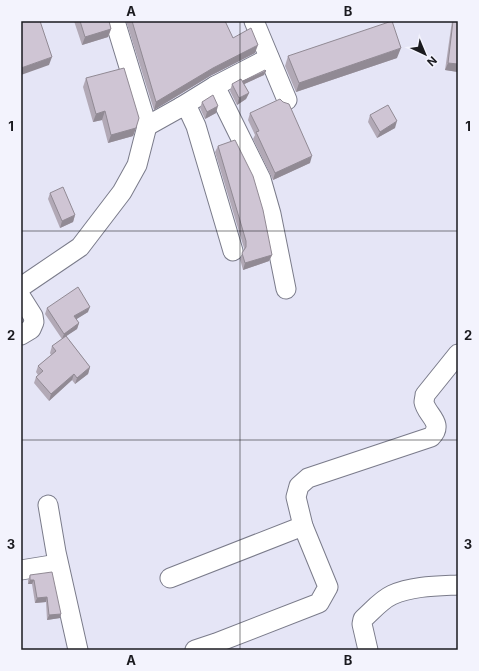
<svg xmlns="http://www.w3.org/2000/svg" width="479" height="671" viewBox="0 0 479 671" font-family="Inter,sans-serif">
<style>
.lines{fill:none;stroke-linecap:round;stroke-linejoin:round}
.minor-casing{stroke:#7a7b8a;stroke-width:21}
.minor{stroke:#fff;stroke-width:19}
.wall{fill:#b2a9b6}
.shaded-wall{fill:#918a94}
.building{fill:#cfc5d4;stroke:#918a94}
.grid{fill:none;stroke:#1a1a1f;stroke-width:1;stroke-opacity:0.55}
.neatline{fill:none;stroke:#1a1a1f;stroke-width:1.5}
.grid-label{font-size:13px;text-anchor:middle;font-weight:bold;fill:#1a1a1f}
</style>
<rect width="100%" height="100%" fill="#e5e5f6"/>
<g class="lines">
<g class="minor-casing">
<g id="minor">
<polyline points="254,21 287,100"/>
<polyline points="215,86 269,58"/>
<polyline points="181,107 215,86 261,179 271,214 286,289"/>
<polyline points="147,126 181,107 189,111 196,126 233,251"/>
<polyline points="21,287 80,247 122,192 137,165 147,126 115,21"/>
<polyline points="21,297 33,316 34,322 31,329 21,335"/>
<polyline points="48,505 56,552 78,650"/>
<polyline points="21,570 58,564"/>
<polyline points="170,578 303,526"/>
<path d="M195,650L216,643L319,603L328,587L303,526L296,497L299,486L308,478L431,437C445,423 426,415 424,402C424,400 425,397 425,395L458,354"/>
<path d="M368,650L362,624L363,619C372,611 381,600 392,595C412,586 437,586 458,585"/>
</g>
</g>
<use href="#minor" class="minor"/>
</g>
<g class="wall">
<polygon points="74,21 109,21 111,29 108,37 82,45"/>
<polygon points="126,21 225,21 233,38 255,53 210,76 154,110"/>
<polygon points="452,21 458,21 458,72 445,70"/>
<polygon points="288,56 397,58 296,92 285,66"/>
<polygon points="266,71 264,75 244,84 249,93 246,99 237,105 230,91 232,84 242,81"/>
<polygon points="86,78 136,128 133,136 108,143 102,120 93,122 83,87"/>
<polygon points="202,102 216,113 205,119 200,108"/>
<polygon points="250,113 310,163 273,180 253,139 255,135 248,120"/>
<polygon points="370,115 395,128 377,138 368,122"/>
<polygon points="218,146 272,255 269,261 243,270 240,259 244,251 244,248 215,152"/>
<polygon points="50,193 75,215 73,222 60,228 48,199"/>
<polygon points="47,308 88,312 76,319 79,323 77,329 66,336 90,367 88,374 75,384 72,380 49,401 34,383 36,377 38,375 36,372 38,366 51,355 50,353 52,346 62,339 45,314"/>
<polygon points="30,575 61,614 60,618 47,620 46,602 35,603 32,584 28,584 28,580"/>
</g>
<g class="shaded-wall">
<polygon points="111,29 108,37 82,45 85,37"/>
<polygon points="258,45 255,53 210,76 154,110 156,102 213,68"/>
<polygon points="401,48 397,58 296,92 299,83"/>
<polygon points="52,57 49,65 21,75 21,68"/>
<polygon points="448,63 458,64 458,72 445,70"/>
<polygon points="266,71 264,75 240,86 241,82"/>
<polygon points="249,93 246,99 237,105 239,98"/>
<polygon points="218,106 216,113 205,119 207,112"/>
<polygon points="105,111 102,120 93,122 96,114"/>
<polygon points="397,121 395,128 377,138 380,132"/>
<polygon points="136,128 133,136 108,143 111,135"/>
<polygon points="312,156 310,163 273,180 275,173"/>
<polygon points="75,215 73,222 60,228 62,221"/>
<polygon points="272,255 269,261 243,270 245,263"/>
<polygon points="90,307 88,312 72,322 74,316"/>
<polygon points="79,323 77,329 62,339 64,334"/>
<polygon points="90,367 88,374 75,384 77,378"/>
<polygon points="74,374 72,380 49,401 51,394"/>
<polygon points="30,580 34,580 32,584 28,584"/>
<polygon points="47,597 46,602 35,603 37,598"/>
<polygon points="61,614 60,618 47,620 49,615"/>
</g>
<g class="building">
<polygon points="21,21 40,21 52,57 21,68"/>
<polygon points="80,21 109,21 111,29 85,37"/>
<polygon points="132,21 225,21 233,38 251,28 258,45 213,68 156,102"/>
<polygon points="392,21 401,48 299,83 288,56"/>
<polygon points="453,21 458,21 458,64 448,63"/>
<polygon points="124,68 139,118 136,128 111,135 105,111 96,114 86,78"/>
<polygon points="265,70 266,71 241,82"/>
<polygon points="241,79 249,93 239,98 232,84"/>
<polygon points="213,95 218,106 207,112 202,102"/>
<polygon points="280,99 283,102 289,104 312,156 275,173 256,132 259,131 250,113"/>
<polygon points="388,105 397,121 380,132 370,115"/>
<polygon points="235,140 253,176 263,210 272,255 245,263 242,253 246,247 246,241 218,146"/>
<polygon points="63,187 75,215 62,221 50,193"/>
<polygon points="78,287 90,307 74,316 79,323 64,334 47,308"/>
<polygon points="66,336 90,367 77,378 74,374 51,394 36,377 43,371 38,366 56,351 52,346"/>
<polygon points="52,572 61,614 49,615 47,597 37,598 34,580 30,580 30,575"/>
</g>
<path class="grid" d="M240,21V650M21,231H458M21,440H458"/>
<rect width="479" height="671" fill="none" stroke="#f3f3fd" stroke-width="44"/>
<g transform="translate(425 54) rotate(136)" stroke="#f3f3fd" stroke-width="3" paint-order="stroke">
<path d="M0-3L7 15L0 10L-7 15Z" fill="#1a1a1f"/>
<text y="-6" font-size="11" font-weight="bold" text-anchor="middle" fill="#1a1a1f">N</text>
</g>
<rect x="22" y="22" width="435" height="627" class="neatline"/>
<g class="grid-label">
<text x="131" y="16">A</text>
<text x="348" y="16">B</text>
<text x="11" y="131">1</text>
<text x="468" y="131">1</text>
<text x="11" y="340">2</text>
<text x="468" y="340">2</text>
<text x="11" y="549">3</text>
<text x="468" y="549">3</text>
<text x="131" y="665">A</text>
<text x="348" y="665">B</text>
</g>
</svg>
